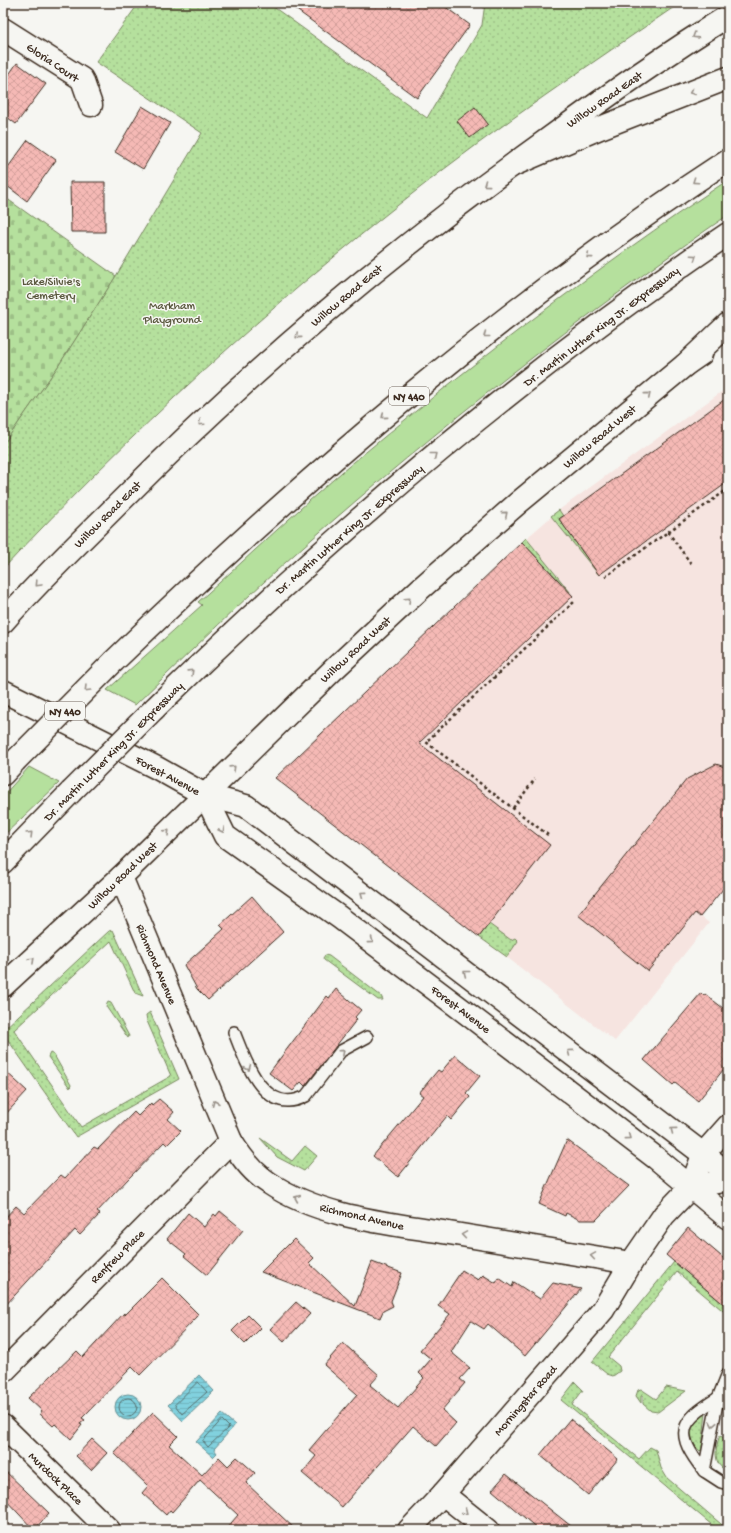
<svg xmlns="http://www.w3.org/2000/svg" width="731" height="1533" viewBox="0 0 731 1533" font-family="'Gochi Hand',sans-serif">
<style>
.built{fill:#f6e4e0}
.grass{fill:#b5e09d;stroke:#78855e}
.cemetery{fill:url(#cemetery-stones);stroke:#78855e}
.park{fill:url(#park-dots);stroke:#78855e}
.water{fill:url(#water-rules);stroke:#658e91}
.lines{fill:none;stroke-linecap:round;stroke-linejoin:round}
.shore{stroke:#576d6b;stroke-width:1}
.building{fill:url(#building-cross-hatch);stroke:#3b2a1e}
.lane-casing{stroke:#3b2a1e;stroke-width:14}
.street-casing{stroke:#3b2a1e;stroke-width:25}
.secondary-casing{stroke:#3b2a1e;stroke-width:25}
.highway-casing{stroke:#3b2a1e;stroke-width:25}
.path{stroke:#3b2a1e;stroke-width:2.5;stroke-dasharray:3 3;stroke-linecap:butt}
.lane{stroke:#f6f6f2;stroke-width:11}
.street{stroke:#f6f6f2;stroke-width:22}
.secondary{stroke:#f6f6f2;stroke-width:22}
.highway{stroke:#f6f6f2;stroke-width:22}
.highway-bridge-casing{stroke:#3b2a1e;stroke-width:25;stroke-linecap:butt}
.highway-bridge{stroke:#f6f6f2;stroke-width:22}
.oneway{stroke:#989088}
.labels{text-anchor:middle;stroke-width:3;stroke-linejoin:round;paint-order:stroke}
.shield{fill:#f6f6f2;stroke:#73675e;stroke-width:1}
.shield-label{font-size:11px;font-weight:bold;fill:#3b2a1e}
.street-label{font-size:12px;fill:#3b2a1e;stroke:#f6f6f2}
.park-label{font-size:12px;fill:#5a583e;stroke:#f6f6f2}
</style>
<defs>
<pattern id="cemetery-stones" width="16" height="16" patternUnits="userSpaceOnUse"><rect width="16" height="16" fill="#b5e09d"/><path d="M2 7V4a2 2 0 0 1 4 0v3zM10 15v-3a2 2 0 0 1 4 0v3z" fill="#9dc087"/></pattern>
<pattern id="park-dots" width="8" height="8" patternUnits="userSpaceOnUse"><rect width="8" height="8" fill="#b5e09d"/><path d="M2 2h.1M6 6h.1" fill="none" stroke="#9dc087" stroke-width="1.8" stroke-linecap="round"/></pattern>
<pattern id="water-rules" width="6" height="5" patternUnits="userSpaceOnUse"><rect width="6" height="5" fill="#81d1de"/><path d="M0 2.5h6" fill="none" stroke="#70b4be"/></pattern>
<pattern id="building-cross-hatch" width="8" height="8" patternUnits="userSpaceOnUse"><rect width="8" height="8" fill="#f5b9b5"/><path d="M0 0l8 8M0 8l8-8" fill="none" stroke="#d39f9b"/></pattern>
</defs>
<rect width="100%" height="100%" fill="#f6f6f2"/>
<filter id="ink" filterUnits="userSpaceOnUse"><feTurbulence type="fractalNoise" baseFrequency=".025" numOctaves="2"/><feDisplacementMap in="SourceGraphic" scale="8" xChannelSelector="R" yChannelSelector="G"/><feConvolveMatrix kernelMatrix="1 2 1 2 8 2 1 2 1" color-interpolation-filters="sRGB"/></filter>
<g filter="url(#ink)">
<polygon class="built" points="728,387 728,768 687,779 625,856 709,923 615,1041 275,778 522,542 559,510"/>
<g class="grass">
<path d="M728,180V215C580,317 439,427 304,546C246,597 191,651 135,705L107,690L202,605L198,602C246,559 293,514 342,472C466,368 594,269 728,180Z"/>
<polygon points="29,767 59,783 3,836 3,796"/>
</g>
<polygon class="cemetery" points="3,196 116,276 59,365 3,445"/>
<g class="park">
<path d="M139,3H268L427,118L482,25L485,3H680C589,65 498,126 412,194C267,308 129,434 3,569V445L59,365L116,276L202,133L96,62Z"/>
<polygon points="559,510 563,516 559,519 599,575 551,516"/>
<polygon points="526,538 570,592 522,542"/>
<polygon points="489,924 511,940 515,938 518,941 507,957 479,937"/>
<polygon points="113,930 143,996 135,993 111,941 14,1030 81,1127 171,1076 147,1021 146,1015 150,1012 179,1079 76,1137 3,1033 3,1030 109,931"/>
<polygon points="325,955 329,956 381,996 383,1000 378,1000 324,960 323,958"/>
<polygon points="108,1002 111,1003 129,1036 128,1038 107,1008 106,1006"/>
<polygon points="50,1053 54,1055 71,1085 70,1088 48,1057"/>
<polygon points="260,1138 292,1161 305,1146 317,1156 304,1171 277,1157"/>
<polygon points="674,1262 728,1308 728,1315 677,1272 608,1357 619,1366 620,1371 613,1376 607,1374 592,1362"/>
<polygon points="575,1382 583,1390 572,1405 639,1459 650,1447 656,1450 661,1468 667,1478 728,1530 718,1530 561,1400"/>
<polygon points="666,1387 686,1391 658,1412 651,1411 643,1404 643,1395 641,1395 641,1403 636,1396 638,1390 641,1389 656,1399"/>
<path d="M706,1412L702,1449L700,1451C692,1445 686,1430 693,1422C696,1418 703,1415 706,1412Z"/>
<path d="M720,1435L728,1442V1472C712,1464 715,1449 720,1435Z"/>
</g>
<g class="water">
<polygon points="199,1375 214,1391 183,1421 168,1405"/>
<circle cx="128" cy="1407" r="13"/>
<polygon points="222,1414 235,1425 214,1449 217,1453 213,1457 196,1442"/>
</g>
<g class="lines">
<g class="shore">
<polygon points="198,1382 207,1392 182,1414 175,1405"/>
<circle cx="128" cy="1407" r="9"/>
<polygon points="222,1420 229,1427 208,1447 203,1441"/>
</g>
</g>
<g class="building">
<polygon points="287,3 440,3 470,25 417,98"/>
<polygon points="17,63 46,84 16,124 3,114 3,83"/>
<polygon points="142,106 170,123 143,169 115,152"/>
<polygon points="475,107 488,124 470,138 457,121"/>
<polygon points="28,140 56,160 27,201 3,183 3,174"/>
<polygon points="70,182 105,182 105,232 71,232"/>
<polygon points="728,397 728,482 599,575 559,519"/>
<polygon points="522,542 573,596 419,743 550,845 479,937 275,778"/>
<polygon points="716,764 728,768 728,883 700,917 695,913 648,971 578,915 687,779"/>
<polygon points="252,896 283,932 208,1000 197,989 184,965 224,929 220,925"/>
<polygon points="336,989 361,1010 355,1017 357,1019 305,1086 301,1082 293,1091 269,1073 327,996 329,998"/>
<polygon points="701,993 704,996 705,994 728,1012 728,1064 698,1101 675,1083 673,1085 644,1060"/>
<polygon points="455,1055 480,1076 466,1093 470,1097 451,1120 447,1116 398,1177 373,1156 423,1096 419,1093 438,1070 441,1072"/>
<polygon points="3,1069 27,1091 3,1117"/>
<polygon points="159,1099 174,1112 168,1119 181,1131 167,1145 164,1142 128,1179 97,1212 100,1214 80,1235 75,1230 3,1308 3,1220 16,1206 24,1213 61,1175 65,1178 94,1147 98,1149 134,1112 138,1116 151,1103 152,1105"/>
<polygon points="567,1140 629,1186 596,1220 580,1220 566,1213 565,1216 539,1204"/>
<polygon points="220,1211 243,1230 207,1275 184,1256 186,1254 167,1239 188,1213 204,1227 214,1214 216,1216"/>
<polygon points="688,1228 728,1262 728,1308 666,1255"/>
<polygon points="294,1239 314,1258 309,1263 355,1306 372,1262 402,1273 391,1301 393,1306 383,1311 380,1318 261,1272"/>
<polygon points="462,1270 478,1280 483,1275 496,1283 499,1278 512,1287 514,1282 540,1299 553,1283 581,1289 525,1356 488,1324 484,1329 471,1321 451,1352 470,1368 460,1379 465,1383 442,1410 456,1423 436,1446 413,1426 342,1507 302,1473 316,1456 309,1450 357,1394 324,1365 343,1343 379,1375 370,1385 398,1408 424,1378 419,1373 431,1359 420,1350 450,1314 438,1306"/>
<polygon points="162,1278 199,1315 140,1375 132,1367 82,1418 85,1420 80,1424 82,1425 71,1439 55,1424 53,1426 40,1414 42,1411 28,1398 77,1351 83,1357 124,1313 125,1315"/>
<polygon points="296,1302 310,1314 284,1342 270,1329"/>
<polygon points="248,1315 261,1328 245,1344 232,1331"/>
<polygon points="153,1412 178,1436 169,1445 202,1475 219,1457 228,1466 237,1457 255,1473 246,1483 296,1530 225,1530 238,1515 200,1480 172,1512 170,1510 166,1515 142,1493 148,1486 114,1453"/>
<polygon points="570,1419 618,1459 588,1495 540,1455"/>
<polygon points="92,1439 107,1453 91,1470 76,1456"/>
<polygon points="3,1469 49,1513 34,1530 3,1497"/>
<polygon points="506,1474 547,1507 576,1530 539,1530 492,1490"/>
</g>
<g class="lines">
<g class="lane-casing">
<g id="lane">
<path d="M234,1032C245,1060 264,1118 306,1096L341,1051L367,1037"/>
<polyline points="728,1373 718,1398 704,1471 721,1482 728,1484"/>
<path d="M704,1471C674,1433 679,1422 718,1398"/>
</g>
</g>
<g class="street-casing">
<g id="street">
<polyline points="3,29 82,79 91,105"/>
<path d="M121,877L231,1141C241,1157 253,1173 269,1183C321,1218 389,1223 449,1233C510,1243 570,1253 631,1263"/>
<polyline points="3,1372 231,1141"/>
<polyline points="3,1426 109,1530"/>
<polyline points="443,1494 488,1530"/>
</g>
</g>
<g class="secondary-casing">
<g id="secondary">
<path d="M3,622C40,580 80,542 119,503C249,372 390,253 540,145C601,100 663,56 728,16"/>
<polyline points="3,691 157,768 205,795 246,806 728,1173"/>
<polyline points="205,795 225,836 339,917 465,1012 656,1158 728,1218"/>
<polyline points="3,986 121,877 333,670 420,589 518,503 685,365 701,354"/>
<polyline points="691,1187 728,1180"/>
<polyline points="409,1530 443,1494 603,1310 631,1263 664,1215 691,1187 704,1153 728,1126"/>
</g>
</g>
<g class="highway-casing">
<g id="highway">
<polyline points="513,165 600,128 728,78"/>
<polyline points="685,365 728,324"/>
<path d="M114,661C304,477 506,305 728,160"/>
<path d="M154,709C332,535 521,373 728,234"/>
<polyline points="3,774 15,761"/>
<polyline points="3,862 71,792"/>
</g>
</g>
<g class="path">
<polyline points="668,532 692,565"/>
<polyline points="605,577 728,489"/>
<polyline points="513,808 535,779"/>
<polyline points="548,835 426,742 575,601"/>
</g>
<use href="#lane" class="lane"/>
<use href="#street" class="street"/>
<use href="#secondary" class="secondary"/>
<use href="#highway" class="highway"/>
<g class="highway-bridge-casing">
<g id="highway-bridge">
<polyline points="15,761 114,661"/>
<polyline points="71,792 154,709"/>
</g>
</g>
<use href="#highway-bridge" class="highway-bridge"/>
</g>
<defs><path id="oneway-chevron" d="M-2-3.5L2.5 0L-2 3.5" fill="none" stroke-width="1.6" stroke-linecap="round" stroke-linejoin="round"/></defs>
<g class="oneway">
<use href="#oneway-chevron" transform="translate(695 36) rotate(148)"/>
<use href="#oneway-chevron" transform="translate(692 92) rotate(159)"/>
<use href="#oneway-chevron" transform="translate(695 181) rotate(146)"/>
<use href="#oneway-chevron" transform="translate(486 184) rotate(144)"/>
<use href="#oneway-chevron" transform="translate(589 256) rotate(143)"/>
<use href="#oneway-chevron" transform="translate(694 257) rotate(-34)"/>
<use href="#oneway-chevron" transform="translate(486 335) rotate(142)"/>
<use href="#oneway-chevron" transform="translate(298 336) rotate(139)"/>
<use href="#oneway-chevron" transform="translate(648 395) rotate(-40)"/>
<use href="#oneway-chevron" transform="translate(384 416) rotate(140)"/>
<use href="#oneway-chevron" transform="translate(201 423) rotate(137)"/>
<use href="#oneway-chevron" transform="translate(434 455) rotate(-39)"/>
<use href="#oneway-chevron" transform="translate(505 514) rotate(-41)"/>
<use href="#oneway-chevron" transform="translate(38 584) rotate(133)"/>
<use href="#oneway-chevron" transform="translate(408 600) rotate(-43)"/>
<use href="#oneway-chevron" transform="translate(191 672) rotate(-44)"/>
<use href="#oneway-chevron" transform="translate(87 689) rotate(135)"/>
<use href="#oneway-chevron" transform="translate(233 768) rotate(-44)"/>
<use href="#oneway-chevron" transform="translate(222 830) rotate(63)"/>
<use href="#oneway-chevron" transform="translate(167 832) rotate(-44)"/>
<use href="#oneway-chevron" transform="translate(30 834) rotate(-45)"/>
<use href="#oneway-chevron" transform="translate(363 894) rotate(-143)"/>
<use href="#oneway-chevron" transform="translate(371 941) rotate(37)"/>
<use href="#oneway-chevron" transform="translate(32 960) rotate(-43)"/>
<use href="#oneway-chevron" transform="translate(466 973) rotate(-142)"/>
<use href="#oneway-chevron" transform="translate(342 1052) rotate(-42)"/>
<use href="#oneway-chevron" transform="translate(570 1052) rotate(-143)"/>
<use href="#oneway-chevron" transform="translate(248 1068) rotate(67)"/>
<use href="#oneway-chevron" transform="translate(215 1103) rotate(-113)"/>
<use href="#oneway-chevron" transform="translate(673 1130) rotate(-143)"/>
<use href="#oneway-chevron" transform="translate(628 1137) rotate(36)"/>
<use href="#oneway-chevron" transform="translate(297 1198) rotate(-157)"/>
<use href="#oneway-chevron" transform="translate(464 1235) rotate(-171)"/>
<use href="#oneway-chevron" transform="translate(593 1256) rotate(-171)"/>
<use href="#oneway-chevron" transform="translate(713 1424) rotate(101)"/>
<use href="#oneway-chevron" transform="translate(465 1512) rotate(39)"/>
</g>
</g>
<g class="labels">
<g class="shield">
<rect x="389" y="387" width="40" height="18" rx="3"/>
<rect x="45" y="702" width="40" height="18" rx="3"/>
</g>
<g class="shield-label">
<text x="409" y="400">NY 440</text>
<text x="65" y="715">NY 440</text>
</g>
<g class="street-label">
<text transform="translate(53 62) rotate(34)" y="4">Gloria Court</text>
<text transform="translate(604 99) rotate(-35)" y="4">Willow Road East</text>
<text transform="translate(346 295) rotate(-40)" y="4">Willow Road East</text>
<text transform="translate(601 326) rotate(-37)" y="4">Dr. Martin Luther King Jr. Expressway</text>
<text transform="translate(599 436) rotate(-40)" y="4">Willow Road West</text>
<text transform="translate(107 514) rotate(-45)" y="4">Willow Road East</text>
<text transform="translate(349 529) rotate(-41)" y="4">Dr. Martin Luther King Jr. Expressway</text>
<text transform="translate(355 649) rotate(-43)" y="4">Willow Road West</text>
<text transform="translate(113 751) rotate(-45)" y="4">Dr. Martin Luther King Jr. Expressway</text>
<text transform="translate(168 775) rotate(28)" y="4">Forest Avenue</text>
<text transform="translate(122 875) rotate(-44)" y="4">Willow Road West</text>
<text transform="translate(157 964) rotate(67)" y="4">Richmond Avenue</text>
<text transform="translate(461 1009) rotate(37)" y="4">Forest Avenue</text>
<text transform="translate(362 1216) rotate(13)" y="4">Richmond Avenue</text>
<text transform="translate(117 1256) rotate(-45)" y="4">Renfrew Place</text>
<text transform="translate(525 1400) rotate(-49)" y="4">Morningstar Road</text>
<text transform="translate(56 1478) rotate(44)" y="4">Murdock Place</text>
</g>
<g class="park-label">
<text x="51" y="285">Lake/Silvie's<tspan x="51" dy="14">Cemetery</tspan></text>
<text x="172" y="309">Markham<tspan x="172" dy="14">Playground</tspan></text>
</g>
</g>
<rect width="731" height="1533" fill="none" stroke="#f6f6f2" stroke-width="16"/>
<rect x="8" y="8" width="715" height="1517" fill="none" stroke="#3b2a1e" stroke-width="1.5" filter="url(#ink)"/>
</svg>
